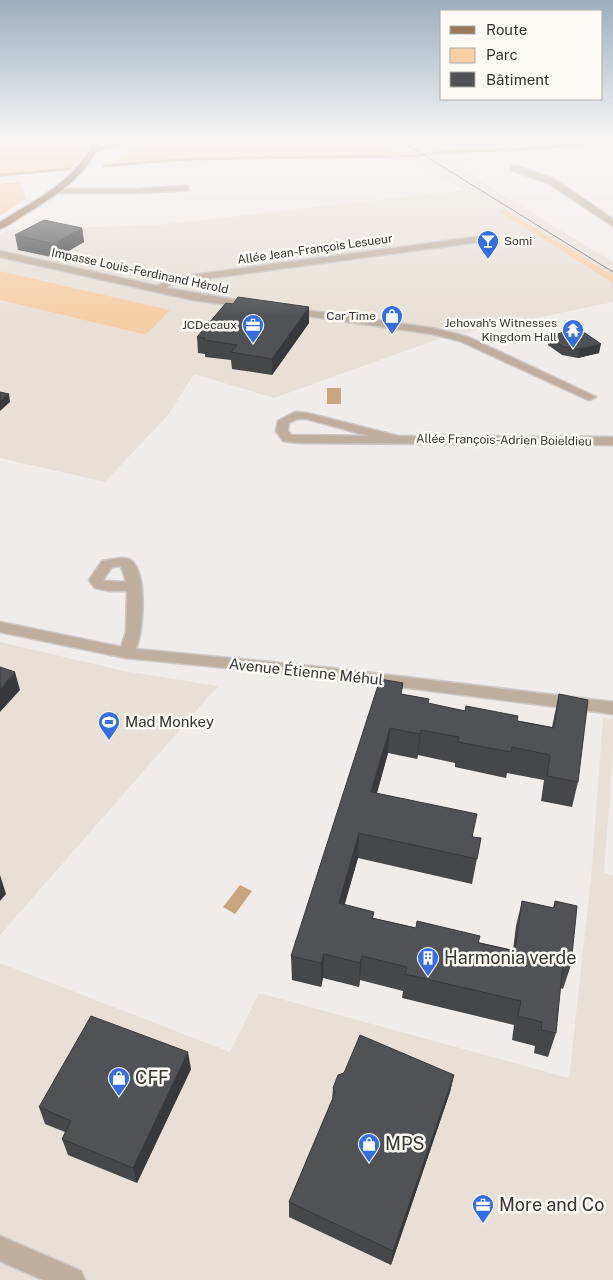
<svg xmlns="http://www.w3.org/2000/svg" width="613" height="1280" viewBox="0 0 613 1280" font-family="'Public Sans',sans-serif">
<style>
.built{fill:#e8e0d7}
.green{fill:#f7cfa7}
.water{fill:#caa47d}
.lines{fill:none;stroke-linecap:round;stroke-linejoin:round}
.stream{stroke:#caa47d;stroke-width:3}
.street-casing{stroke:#cbc7c5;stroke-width:3}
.secondary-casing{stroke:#cbc7c5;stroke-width:3}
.primary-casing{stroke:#cbc7c5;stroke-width:3}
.street{fill:#bfae9d;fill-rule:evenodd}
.secondary{fill:#a88e75;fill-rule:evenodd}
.primary{fill:#977859;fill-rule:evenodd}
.tram{stroke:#696766;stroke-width:1}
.wall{fill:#454749}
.shaded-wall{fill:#38393c}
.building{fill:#505255;stroke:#38393c}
.labels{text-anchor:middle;stroke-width:5;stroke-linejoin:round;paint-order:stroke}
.far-poi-label{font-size:12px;fill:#363534;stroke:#fdfaf6;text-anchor:end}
.far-street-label{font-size:12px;fill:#363534;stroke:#fdfaf6}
.street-label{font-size:15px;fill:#363534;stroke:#fdfaf6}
.poi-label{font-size:15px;fill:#363534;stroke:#fdfaf6;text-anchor:start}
.near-poi-label{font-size:18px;fill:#363534;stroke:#fdfaf6;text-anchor:start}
</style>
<rect width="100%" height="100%" fill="#f0ece9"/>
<g class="built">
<polygon points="376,138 418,138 435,148 491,188 613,262 613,302 444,337 274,398 194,374 168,415 105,482 0,458 0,300 146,335 169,310 0,271 0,234 7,230 158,225 464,190"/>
<polygon points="505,138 593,138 592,144 502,148"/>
<polygon points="0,642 124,671 218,686 0,935"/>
<polygon points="603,718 613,719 613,750 604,873 613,876 613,1280 0,1280 0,963 230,1052 259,993 569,1078 591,879"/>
</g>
<g class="green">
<path d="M0,138H91C91,149 81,162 72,167C65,172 12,174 0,175Z"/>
<polygon points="149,138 375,138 406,156 186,159 112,163"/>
<polygon points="435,148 502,148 509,150 446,155"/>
<polygon points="20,182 26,199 0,216 0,184"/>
<polygon points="505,210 613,275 613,283 499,211"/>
<polygon points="0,271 170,310 146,335 0,300"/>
</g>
<g class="water">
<rect x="327" y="388" width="14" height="16"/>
<polygon points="240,885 252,891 235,914 223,907"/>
</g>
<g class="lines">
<g class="stream">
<polyline points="104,166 186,159 416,156 441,152 509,150 613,142"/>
<polyline points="0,175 70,169"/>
</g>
<g class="street-casing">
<g id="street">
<polygon points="511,166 517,166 554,179 613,219 613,226 548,183 511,170"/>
<polygon points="185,186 188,186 188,190 135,193 54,193 50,191 54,189 135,189"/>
<polygon points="476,237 479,238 479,242 173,283 166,288 255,303 257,305 252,308 193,300 0,257 0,251 157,286 170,278"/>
<polygon points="290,308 432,328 468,337 596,397 590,400 586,399 460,341 432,334 287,313 285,311"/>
<path d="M295,412L307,413L398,436L613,437V445L298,443L283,441L276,431L278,421ZM297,419H307L369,436L291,435L288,431L289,423Z"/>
<path d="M121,558C125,558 129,559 132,561C148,576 143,631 136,649L330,668L613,702V714L330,678L126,658L0,632V622L121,647L126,632L127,591H110L95,588L89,580L102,561ZM121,566L126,582L105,581L103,580L112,567Z"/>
<polygon points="0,1236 81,1271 85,1280 43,1280 0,1261"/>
</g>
</g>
<g class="secondary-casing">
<polygon id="secondary" points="131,138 143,138 96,152 92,150"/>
</g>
<g class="primary-casing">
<path id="primary" d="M95,138H102C89,174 59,194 27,213C18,218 9,226 0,229V222C37,199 78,180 95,138Z"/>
</g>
<use href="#street" class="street"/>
<use href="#secondary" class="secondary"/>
<use href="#primary" class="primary"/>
<polyline class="tram" points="396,138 613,272"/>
</g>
<g class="wall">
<polygon points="82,228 84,242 56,258 18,250 15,235"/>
<polygon points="309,323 272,375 232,369 231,360 205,357 205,354 198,353 197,337"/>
<polygon points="549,336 599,353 578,358 562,355 548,345"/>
<polygon points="403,694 429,704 552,727 559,694 578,782 572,807 541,801 544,780 507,773 506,778 455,767 455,763 418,755 417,759 388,753 377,793 473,837 481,838 472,884 358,858 344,905 374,912 373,918 513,950 516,926 522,901 553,908 555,901 571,965 563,989 560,988 556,1033 548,1057 534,1053 535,1046 512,1040 514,1025 402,998 403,991 360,980 359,987 323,978 321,987 292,980 291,956"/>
<polygon points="191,1069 137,1183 68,1155 62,1139 65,1132 45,1124 39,1107"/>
<polygon points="454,1075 450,1092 391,1265 289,1217 289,1202 332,1100 333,1088"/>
</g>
<g class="shaded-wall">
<polygon points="82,228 84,242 56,258 54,244"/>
<polygon points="309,307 309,323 272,375 272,359"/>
<polygon points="601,344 599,353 578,358 579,349"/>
<polygon points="9,394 10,402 0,411 0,401"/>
<polygon points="15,672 20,690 0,712 0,689"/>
<polygon points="390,728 388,753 370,817 371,792"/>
<polygon points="421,730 418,755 417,759 420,734"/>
<polygon points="359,833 358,858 338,928 339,903"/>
<polygon points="0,875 6,894 0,901"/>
<polygon points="324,954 323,978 321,987 321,963"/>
<polygon points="362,956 360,980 359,987 360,963"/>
<polygon points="188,1052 191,1069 137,1183 133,1168"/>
<polygon points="454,1075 450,1092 391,1265 393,1251"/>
</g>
<g class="building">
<polygon points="44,220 82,228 54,244 15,235"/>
<polygon points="238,297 309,307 272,359 231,352 237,345 204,340 205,338 197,337 226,303 233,304"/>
<polygon points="569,331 585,333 601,344 579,349 564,347 549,336"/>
<polygon points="0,392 9,394 0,401"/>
<polygon points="0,667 15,672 0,689"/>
<polygon points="380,679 403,683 401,694 429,699 428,703 465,711 466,706 518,716 517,721 554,728 559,694 588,700 578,782 547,776 550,755 512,747 511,752 458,742 459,737 421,730 420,734 390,728 371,792 477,814 472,837 481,838 477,859 359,833 339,903 374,912 372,918 416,928 417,921 480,936 478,943 515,951 522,901 554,908 555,901 577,906 571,965 563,963 556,1033 541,1030 542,1022 518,1016 521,1001 405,974 407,967 362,956 360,963 324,954 321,963 291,956"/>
<polygon points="91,1016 188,1052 133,1168 62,1139 71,1121 39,1107"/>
<polygon points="360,1035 454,1075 393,1251 289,1202 335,1093 333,1088 338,1075 344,1073"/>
</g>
<linearGradient id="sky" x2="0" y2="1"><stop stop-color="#9caebd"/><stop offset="0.44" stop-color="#f8f6f5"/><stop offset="1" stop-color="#f8f6f5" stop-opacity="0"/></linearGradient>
<rect width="613" height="317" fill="url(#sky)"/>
<defs>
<g id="bar-pin" transform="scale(1.125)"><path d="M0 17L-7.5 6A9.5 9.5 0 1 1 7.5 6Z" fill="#366fdd" stroke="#fdfaf6"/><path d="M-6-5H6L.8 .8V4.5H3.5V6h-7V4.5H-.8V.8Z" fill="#fff"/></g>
<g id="shop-pin" transform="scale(1.125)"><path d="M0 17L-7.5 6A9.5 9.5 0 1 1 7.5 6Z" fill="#366fdd" stroke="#fdfaf6"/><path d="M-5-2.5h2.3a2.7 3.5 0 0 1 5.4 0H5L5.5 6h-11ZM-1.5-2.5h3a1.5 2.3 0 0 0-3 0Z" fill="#fff"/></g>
<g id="office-pin" transform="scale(1.125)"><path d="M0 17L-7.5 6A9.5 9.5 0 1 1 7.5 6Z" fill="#366fdd" stroke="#fdfaf6"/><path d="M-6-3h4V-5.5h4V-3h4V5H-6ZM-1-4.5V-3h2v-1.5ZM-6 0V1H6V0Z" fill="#fff"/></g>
<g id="temple-pin" transform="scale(1.125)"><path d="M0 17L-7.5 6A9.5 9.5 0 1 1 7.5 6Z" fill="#366fdd" stroke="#fdfaf6"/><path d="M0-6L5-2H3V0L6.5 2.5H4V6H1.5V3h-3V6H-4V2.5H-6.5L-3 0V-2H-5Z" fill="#fff"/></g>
<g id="stadium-pin" transform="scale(1.125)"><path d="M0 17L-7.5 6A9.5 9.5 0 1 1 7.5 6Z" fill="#366fdd" stroke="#fdfaf6"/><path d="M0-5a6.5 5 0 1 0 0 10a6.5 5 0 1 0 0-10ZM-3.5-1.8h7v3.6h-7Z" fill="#fff"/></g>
<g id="building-pin" transform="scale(1.125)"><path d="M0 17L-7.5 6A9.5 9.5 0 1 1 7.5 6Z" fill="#366fdd" stroke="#fdfaf6"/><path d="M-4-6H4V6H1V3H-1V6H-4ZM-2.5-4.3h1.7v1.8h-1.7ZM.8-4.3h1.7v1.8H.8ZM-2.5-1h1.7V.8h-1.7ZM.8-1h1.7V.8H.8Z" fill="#fff"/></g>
</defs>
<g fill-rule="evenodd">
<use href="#bar-pin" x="488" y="241"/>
<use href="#shop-pin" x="392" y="316"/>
<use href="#office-pin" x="253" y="325"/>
<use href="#temple-pin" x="573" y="330"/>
<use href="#stadium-pin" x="109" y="722"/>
<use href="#building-pin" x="428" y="958"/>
<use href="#shop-pin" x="119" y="1078"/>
<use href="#shop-pin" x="369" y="1144"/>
<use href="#office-pin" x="483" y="1205"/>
</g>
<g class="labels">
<g class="far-poi-label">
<text x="504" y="245" text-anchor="start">Somi</text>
<text x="376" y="320">Car Time</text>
<text x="557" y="327">Jehovah's Witnesses<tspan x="557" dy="14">Kingdom Hall</tspan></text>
<text x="237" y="329">JCDecaux</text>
</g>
<g class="far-street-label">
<text transform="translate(315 249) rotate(-8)" y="4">Allée Jean-François Lesueur</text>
<text transform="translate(140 271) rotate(12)" y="4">Impasse Louis-Ferdinand Hérold</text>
<text transform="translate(504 440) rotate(1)" y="4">Allée François-Adrien Boieldieu</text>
</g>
<g class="street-label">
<text transform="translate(306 672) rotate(6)" y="5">Avenue Étienne Méhul</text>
</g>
<g class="poi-label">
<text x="125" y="727">Mad Monkey</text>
</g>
<g class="near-poi-label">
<text x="444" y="964">Harmonia verde</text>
<text x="135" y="1084">CFF</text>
<text x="385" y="1150">MPS</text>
<text x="499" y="1211">More and Co</text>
</g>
</g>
<rect x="440" y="10" width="162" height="90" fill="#fdfaf6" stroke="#adaba8"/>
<rect x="450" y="26" width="25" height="8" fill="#977859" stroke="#adaba8"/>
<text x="486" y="35" font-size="15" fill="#363534">Route</text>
<rect x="450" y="48" width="25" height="15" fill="#f7cfa7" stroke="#adaba8"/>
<text x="486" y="60" font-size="15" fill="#363534">Parc</text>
<rect x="450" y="72" width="25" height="15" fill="#505255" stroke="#adaba8"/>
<text x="486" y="85" font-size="15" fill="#363534">Bâtiment</text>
</svg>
